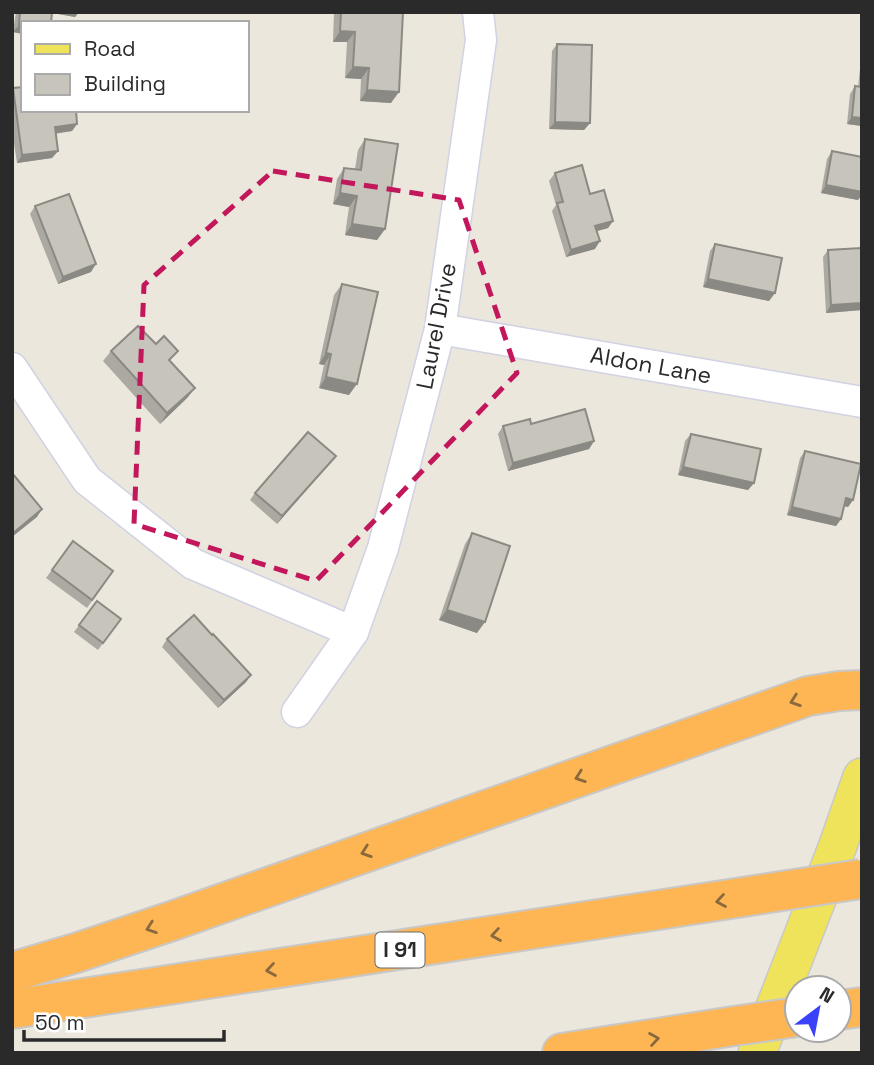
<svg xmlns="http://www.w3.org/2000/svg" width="874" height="1065" viewBox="0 0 874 1065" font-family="'Space Grotesk',sans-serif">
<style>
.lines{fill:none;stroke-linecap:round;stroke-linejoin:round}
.minor-casing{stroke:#d1d2e3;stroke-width:33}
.major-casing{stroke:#c8c8c8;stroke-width:40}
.highway-casing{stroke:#c8c8c8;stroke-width:42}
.minor{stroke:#fff;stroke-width:30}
.major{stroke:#f0e35c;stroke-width:37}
.highway{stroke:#feb654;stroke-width:38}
.highway-bridge-casing{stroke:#c8c8c8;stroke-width:42;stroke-linecap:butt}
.highway-bridge{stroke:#feb654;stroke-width:38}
.wall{fill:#aba9a1}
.shaded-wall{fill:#8b8983}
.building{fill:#c7c4bb;stroke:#8b8983;stroke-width:2}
.oneway{stroke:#89693d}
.marked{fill:none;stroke:#c2185b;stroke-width:5;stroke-dasharray:14 9;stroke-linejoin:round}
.labels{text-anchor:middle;stroke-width:6;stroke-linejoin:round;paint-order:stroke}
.shield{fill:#fff;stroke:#6a6a6a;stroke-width:2}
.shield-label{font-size:21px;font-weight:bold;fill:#2a2a2a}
.street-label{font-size:23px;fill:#2a2a2a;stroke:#fff}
</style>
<rect width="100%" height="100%" fill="#ece7dc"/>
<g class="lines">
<g class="minor-casing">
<g id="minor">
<polyline points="440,329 862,402"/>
<polyline points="12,368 87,480 193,564 353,632"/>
<polyline points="297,712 353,632 383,548 440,329 481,40 478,12"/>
</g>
</g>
<g class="major-casing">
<polyline id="major" points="757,1053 837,848 862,777"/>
</g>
<g class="highway-casing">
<g id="highway">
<polyline points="12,972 76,953 175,920 808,696 839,691 862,690"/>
<polyline points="12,1009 788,890"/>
<polyline points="839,1010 862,1007"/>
<polyline points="562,1053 734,1026"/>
</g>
</g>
<use href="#minor" class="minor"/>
<use href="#major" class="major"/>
<use href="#highway" class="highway"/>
<g class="highway-bridge-casing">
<g id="highway-bridge">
<polyline points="788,890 861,879"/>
<polyline points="734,1026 797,1017"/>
</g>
</g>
<use href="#highway-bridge" class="highway-bridge"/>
</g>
<g class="wall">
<polygon points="16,12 79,12 75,17 52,13 23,23 23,34 13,32"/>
<polygon points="334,12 403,12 391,103 360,101 361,79 345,78 347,42 333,42"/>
<polygon points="557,44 590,123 584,130 549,129 552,51"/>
<polygon points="862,50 862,126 847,124 850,94 855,86 858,87"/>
<polygon points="13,88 77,124 72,131 55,134 58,151 52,158 17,163 12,130"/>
<polygon points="365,139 385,229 377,240 345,235 349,207 333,204 337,179 344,168 355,169 358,150"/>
<polygon points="832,151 862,157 862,195 858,200 821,193 827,159"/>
<polygon points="555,173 590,194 613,221 608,228 597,231 595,249 566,257 552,211 556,205 549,181"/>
<polygon points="35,206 91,272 58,284 30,214"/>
<polygon points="715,244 775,293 769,301 703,287 710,251"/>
<polygon points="828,250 862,266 862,310 826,313 823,257"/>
<polygon points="342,284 349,395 319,388 324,365 319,364 334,295"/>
<polygon points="111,351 171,362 195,388 187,398 160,424 103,361"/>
<polygon points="531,424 594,441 589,449 508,471 498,434 503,426"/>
<polygon points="691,434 754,483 748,490 678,475 685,441"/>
<polygon points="805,451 853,500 848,507 844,506 841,519 836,526 787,515 800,458"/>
<polygon points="336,456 330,463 277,524 250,500 255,493"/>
<polygon points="472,533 477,633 439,620 465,544"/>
<polygon points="73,541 113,571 87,608 46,578"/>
<polygon points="97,601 121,619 98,650 74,632"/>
<polygon points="212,635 251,675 246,682 218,708 162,647 167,639"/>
</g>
<g class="shaded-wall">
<polygon points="48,12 79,12 75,17"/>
<polygon points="19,25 23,25 23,34 13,32"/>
<polygon points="340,31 355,32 347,42 333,42"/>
<polygon points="353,67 369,68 361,79 345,78"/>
<polygon points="367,90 399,92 391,103 360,101"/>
<polygon points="852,117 862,118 862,126 847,124"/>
<polygon points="555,122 590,123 584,130 549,129"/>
<polygon points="77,124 72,131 49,134 55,127"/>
<polygon points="58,151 52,158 17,163 22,155"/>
<polygon points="826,185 862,192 862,195 858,200 821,193"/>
<polygon points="340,193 357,196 349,207 333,204"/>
<polygon points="613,221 608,228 590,233 595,226"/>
<polygon points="352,224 385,229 377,240 345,235"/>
<polygon points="600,241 595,249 566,257 571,250"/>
<polygon points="96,264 91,272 58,284 63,277"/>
<polygon points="708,279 775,293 769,301 703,287"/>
<polygon points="862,303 862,310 826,313 831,305"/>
<polygon points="326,353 331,354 324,365 319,364"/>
<polygon points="326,377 357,384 349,395 319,388"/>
<polygon points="195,388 187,398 160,424 167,413"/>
<polygon points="594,441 589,449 508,471 513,463"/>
<polygon points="336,456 330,463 277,524 282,516"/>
<polygon points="683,467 754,483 748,490 678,475"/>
<polygon points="846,498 853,500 848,507 840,505"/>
<polygon points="792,507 841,519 836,526 787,515"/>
<polygon points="42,509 37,517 12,537 12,534"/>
<polygon points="447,610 485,622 477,633 439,620"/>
<polygon points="251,675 246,682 218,708 224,700"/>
</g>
<g class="building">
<polygon points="20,12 52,12 51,23 23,23 23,25 19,25"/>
<polygon points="341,12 403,12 399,92 367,90 369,68 353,67 355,32 340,31"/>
<polygon points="557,44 592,45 590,123 555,122"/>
<polygon points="855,86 862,87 862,118 852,117"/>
<polygon points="23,87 23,110 76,110 77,124 55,127 58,151 22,155 13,88"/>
<polygon points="365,139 398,144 385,229 352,224 357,196 340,193 344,168 361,170"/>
<polygon points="832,151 862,157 862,192 826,185"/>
<polygon points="582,165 590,194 604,190 613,221 595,226 600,241 571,250 557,203 563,202 555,173"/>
<polygon points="69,194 96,264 63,277 35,206"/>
<polygon points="715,244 782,258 775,293 708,279"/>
<polygon points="861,248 862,303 831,305 828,250"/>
<polygon points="342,284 378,292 357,384 326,377 331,354 326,353"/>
<polygon points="138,326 156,344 164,336 178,351 169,360 195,388 167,413 111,351"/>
<polygon points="585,409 594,441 513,463 503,426 530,419 531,424"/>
<polygon points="308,432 336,456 282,516 255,493"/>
<polygon points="691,434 761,449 754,483 683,467"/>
<polygon points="805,451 861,464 853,500 846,498 841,519 792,507"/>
<polygon points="12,473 42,509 12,534"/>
<polygon points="472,533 510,546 485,622 447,610"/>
<polygon points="73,541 113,571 92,600 52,570"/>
<polygon points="97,601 121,619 103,643 79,625"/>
<polygon points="194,615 212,635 213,634 251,675 224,700 167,639"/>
</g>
<defs><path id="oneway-chevron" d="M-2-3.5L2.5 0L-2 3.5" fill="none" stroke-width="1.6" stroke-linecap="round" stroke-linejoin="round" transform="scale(1.75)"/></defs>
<g class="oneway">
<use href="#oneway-chevron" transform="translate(795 701) rotate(161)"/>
<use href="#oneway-chevron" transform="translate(580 777) rotate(161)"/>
<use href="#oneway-chevron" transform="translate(366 852) rotate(161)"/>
<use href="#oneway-chevron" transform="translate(721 901) rotate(171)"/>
<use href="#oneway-chevron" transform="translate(151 928) rotate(161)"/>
<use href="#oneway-chevron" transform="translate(496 935) rotate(171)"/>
<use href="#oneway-chevron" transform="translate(271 970) rotate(171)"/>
<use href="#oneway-chevron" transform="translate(654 1039) rotate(-9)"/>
</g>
<path class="marked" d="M273,171L459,200L517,373L316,581L134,524L144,285Z"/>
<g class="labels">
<rect class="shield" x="375.5" y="932.5" width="49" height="35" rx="5"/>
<g class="shield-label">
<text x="400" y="957">I 91</text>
</g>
<g class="street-label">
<text transform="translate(436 326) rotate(-79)" y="8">Laurel Drive</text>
<text transform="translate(651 365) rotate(10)" y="8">Aldon Lane</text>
</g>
</g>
<rect width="874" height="1065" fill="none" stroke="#2a2a2a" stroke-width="28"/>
<rect x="21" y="21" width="228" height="91" fill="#ffffff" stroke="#aaaaaa" stroke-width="2"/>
<rect x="35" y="44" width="35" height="10" fill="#f0e35c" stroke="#aaaaaa" stroke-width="2"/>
<text x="84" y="56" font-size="21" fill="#2a2a2a">Road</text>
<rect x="35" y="74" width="35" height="21" fill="#c7c4bb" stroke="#aaaaaa" stroke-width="2"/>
<text x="84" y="91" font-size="21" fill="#2a2a2a">Building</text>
<g transform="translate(818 1009) rotate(32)"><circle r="33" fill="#ffffff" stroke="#aaaaaa" stroke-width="2"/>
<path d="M0-5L12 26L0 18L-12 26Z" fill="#3b43fa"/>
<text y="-10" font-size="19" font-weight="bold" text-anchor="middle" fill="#2a2a2a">N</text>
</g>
<path d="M24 1030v10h200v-10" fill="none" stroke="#2a2a2a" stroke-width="3.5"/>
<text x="35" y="1030" font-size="21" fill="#2a2a2a" stroke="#ffffff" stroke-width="5" paint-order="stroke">50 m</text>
</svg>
